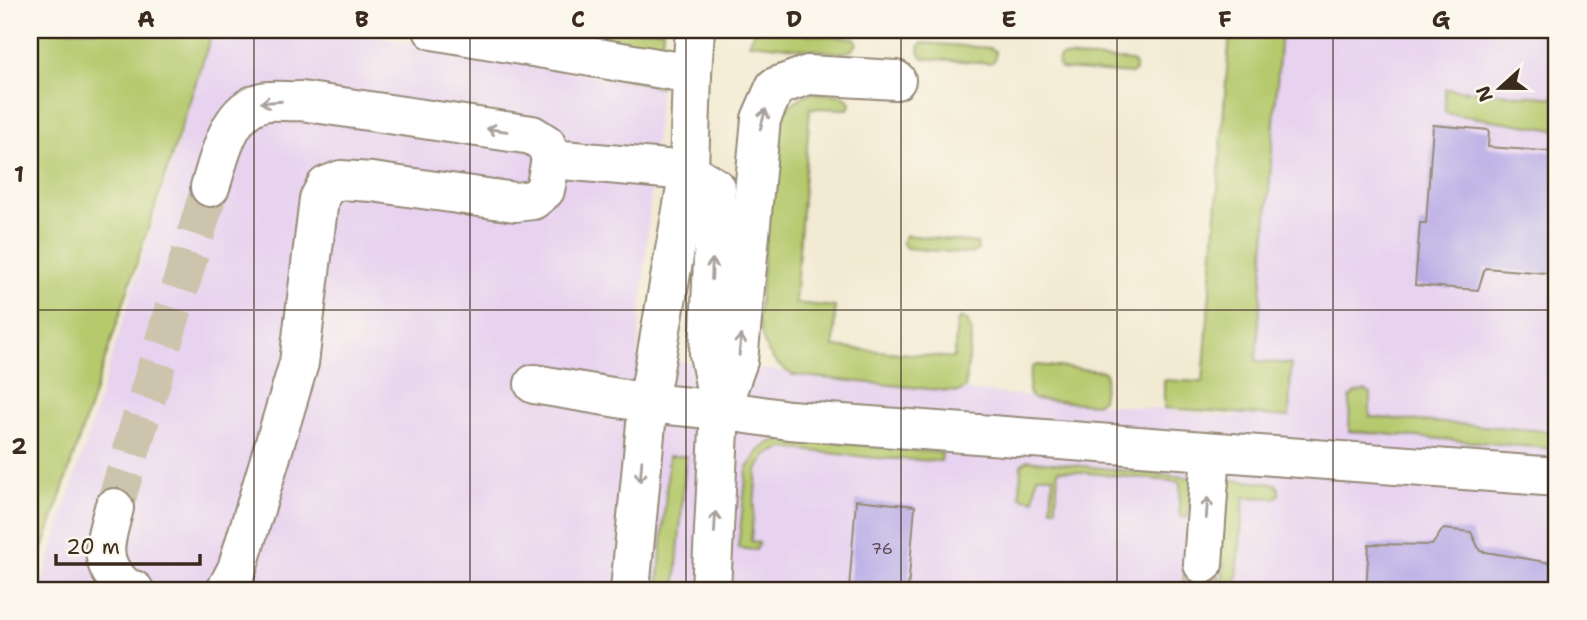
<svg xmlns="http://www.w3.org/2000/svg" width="1587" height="620" viewBox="0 0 1587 620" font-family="'Shantell Sans',sans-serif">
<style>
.built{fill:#e7d2ef}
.green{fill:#b6c96d;stroke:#787a46;stroke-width:2}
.building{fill:#b7aae6}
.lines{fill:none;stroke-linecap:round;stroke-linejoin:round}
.minor-tunnel{stroke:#cdc4ae;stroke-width:38;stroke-dasharray:38 19;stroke-linecap:butt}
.minor-casing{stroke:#968a78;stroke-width:42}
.minor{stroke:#fff;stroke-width:38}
.oneway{stroke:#a79f9a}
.grid{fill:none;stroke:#3b2a1e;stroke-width:2;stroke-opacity:0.55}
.labels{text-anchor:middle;stroke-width:6;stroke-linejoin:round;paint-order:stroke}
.number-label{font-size:16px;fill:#5a4a50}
.neatline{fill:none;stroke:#3b2a1e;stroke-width:2.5}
.grid-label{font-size:23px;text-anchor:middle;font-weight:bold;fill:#3b2a1e}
</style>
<rect width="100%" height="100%" fill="#fbf7ec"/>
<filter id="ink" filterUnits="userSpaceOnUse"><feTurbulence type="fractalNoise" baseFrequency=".0143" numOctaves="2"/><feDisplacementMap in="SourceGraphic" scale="14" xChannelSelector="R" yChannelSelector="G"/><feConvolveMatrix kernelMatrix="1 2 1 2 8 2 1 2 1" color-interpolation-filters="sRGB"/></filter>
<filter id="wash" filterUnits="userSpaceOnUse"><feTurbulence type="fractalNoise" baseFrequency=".00686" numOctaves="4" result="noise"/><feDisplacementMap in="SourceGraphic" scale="28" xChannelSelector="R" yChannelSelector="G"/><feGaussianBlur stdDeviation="1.57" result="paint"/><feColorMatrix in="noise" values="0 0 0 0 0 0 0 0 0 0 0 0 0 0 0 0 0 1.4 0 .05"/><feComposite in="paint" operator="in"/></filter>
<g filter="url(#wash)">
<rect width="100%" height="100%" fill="#f2ead2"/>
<polygon class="built" points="213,30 335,30 660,87 637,357 1235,417 1264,30 1557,30 1557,590 40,590"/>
<g class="green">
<polygon points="30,30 213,30 30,589"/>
<polygon points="423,30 663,30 660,87"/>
<polygon points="754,30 855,38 857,44 852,50 843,53 749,43"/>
<polygon points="1230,30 1281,30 1256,361 1291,364 1289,417 1164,408 1164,380 1203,382"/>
<polygon points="923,43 991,48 996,52 995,60 990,63 923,58 919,52 920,45"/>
<polygon points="1063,56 1132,61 1135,65 1135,71 1132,74 1061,69 1058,64 1059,58"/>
<polygon points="1445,89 1557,98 1557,130 1445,113"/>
<path d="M810,93L843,95L851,103L848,109L810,108L795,303L835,307L834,347L954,358L957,322L961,318L967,320L972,333L965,388L958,392L793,375C768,361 763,345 758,319L776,127C784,108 792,102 810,93Z"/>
<polygon points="906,235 977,243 978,250 971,254 906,248 902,242"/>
<path d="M1037,365L1102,371L1105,372L1106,377L1102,399L1098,403L1092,404L1034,399L1030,396C1028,388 1029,374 1033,366Z"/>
<polygon points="1366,391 1370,394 1370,417 1557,432 1557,449 1349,431 1350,398 1355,393"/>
<polygon points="788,437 942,453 941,461 876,458 783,448 766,455 757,470 751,541 759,543 756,550 738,548 747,470 757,453 769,443"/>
<polygon points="669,456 686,456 675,590 658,590"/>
<polygon points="1027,460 1194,478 1187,518 1181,517 1179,512 1180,482 1058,470 1056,508 1051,508 1053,476 1037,476 1034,500 1020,497 1021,465"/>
<polygon points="1226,479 1276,484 1279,489 1279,495 1274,498 1244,497 1236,590 1221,590 1224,564 1215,563"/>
</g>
<g id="blocks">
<g class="building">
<polygon points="1433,125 1489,130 1488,147 1557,152 1557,274 1485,268 1478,290 1415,285 1420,223 1426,223"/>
<polygon points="856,500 915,506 908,590 849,590"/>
<polygon points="1443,529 1471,532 1480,551 1557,564 1557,590 1366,590 1369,544 1432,545"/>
</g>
</g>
</g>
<g filter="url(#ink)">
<use href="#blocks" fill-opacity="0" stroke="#968a78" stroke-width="2"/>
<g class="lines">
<g class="minor-tunnel">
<polyline points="114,508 210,187"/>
<polyline points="1201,590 1203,564"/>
</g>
<g class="minor-casing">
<g id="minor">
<polyline points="433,30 692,74"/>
<polyline points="551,159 689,171 716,188 709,354 720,410 711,590"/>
<path d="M210,187C220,158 227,111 262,102C273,99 289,102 301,101L532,135L546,144L551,159L545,190L533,200L515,202L372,182L341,180L326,186L319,199L299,363L237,569L226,590"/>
<polyline points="534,384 648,403 720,410 789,420 1557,477"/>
<polyline points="720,410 738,361 761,119 775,87 808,75 896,80"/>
<path d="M114,508C107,536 96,559 120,582C125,587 127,589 134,590"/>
<polyline points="1203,564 1211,452"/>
<polyline points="630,590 648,403 689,171 692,74 695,30"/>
</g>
</g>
<use href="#minor" class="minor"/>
</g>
<defs><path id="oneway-shaft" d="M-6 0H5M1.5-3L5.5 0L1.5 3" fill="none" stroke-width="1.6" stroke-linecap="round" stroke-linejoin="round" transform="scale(1.75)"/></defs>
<g class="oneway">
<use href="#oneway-shaft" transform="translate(271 102) rotate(176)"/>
<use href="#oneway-shaft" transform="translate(763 119) rotate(-75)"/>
<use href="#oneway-shaft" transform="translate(497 130) rotate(-172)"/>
<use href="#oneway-shaft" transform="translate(712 269) rotate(-88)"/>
<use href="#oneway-shaft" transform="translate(740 345) rotate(-85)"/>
<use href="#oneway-shaft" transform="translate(641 471) rotate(95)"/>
<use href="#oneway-shaft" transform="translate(1207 508) rotate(-86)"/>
<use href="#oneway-shaft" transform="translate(715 522) rotate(-87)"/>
</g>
</g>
<path class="grid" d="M254,30V590M470,30V590M686,30V590M901,30V590M1117,30V590M1333,30V590M30,310H1557"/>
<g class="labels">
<g class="number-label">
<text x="882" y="554">76</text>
</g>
</g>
<rect width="1587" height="620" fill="none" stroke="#fbf7ec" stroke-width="77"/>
<g transform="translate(1500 88) rotate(249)" stroke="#fbf7ec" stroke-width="5" paint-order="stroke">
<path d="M0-5L12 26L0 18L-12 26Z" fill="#3b2a1e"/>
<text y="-10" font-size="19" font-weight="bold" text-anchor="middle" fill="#3b2a1e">N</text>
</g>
<path d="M56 554v10h144v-10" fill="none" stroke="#3b2a1e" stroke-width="3.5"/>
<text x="66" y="554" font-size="21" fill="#3b2a1e" stroke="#fbf7ec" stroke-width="5" paint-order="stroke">20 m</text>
<rect x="38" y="38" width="1510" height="544" class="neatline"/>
<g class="grid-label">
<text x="146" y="27">A</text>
<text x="362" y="27">B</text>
<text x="578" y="27">C</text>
<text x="794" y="27">D</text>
<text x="1009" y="27">E</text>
<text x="1225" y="27">F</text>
<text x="1441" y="27">G</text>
<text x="19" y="182">1</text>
<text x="19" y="454">2</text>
</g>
</svg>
